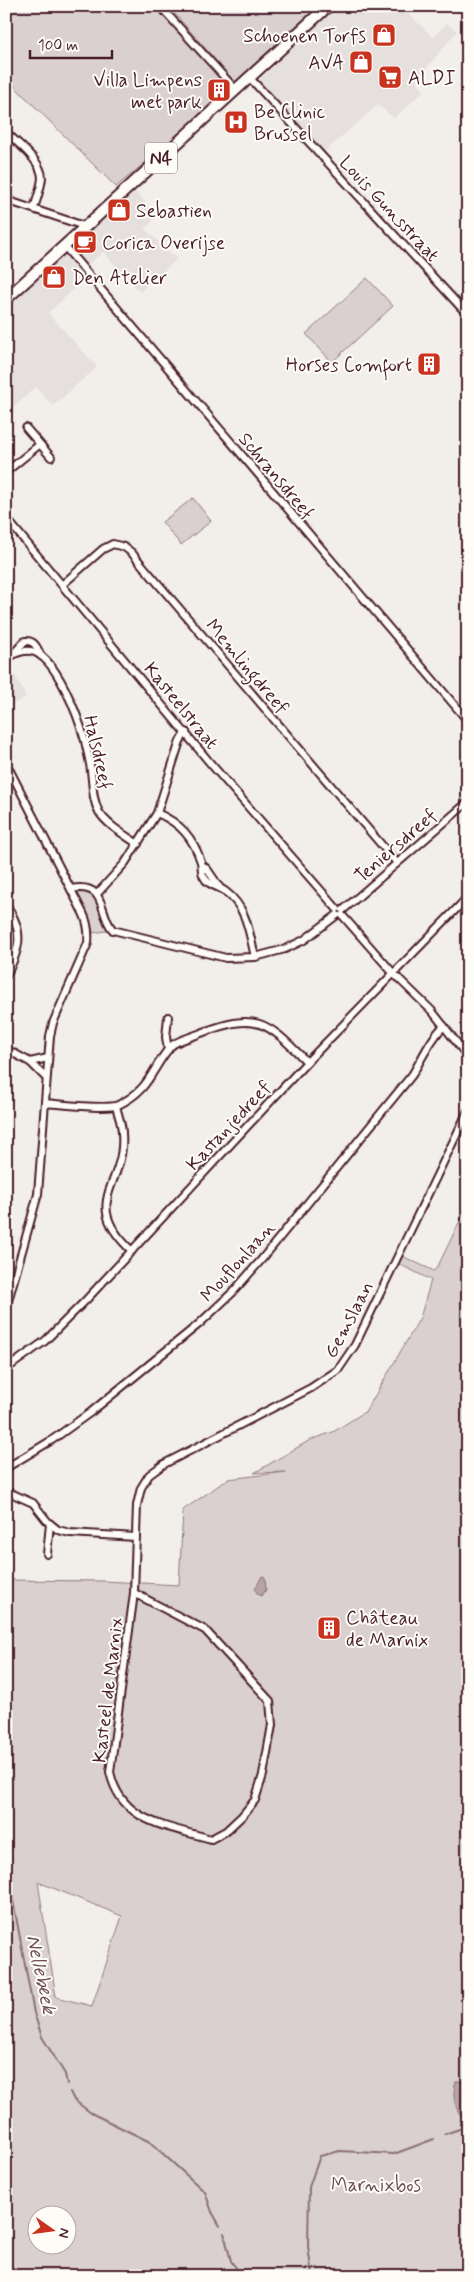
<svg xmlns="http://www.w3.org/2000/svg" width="474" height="2282" viewBox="0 0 474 2282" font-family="Mynerve,sans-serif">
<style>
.built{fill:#e5dfdd}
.green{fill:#d9d0cf;stroke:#92787d;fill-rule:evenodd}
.water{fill:#b7a5a6;stroke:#8b6f75}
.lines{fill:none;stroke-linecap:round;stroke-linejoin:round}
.stream{stroke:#8b6f75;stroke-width:2}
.street-casing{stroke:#4a1f2b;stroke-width:10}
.primary-casing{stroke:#4a1f2b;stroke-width:14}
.street{stroke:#fdfcf7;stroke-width:6}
.primary{stroke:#fdfcf7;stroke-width:10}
.labels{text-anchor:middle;stroke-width:4;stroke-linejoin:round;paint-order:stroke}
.shield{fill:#fdfcf7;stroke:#806168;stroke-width:1}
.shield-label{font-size:18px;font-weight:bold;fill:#4a1f2b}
.poi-label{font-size:19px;fill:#4a1f2b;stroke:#fdfcf7;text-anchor:start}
.street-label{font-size:19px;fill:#4a1f2b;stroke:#fdfcf7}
.park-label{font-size:19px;fill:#6e4b54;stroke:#fdfcf7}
.water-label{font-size:20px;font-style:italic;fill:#704e56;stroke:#fdfcf7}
</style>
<rect width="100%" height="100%" fill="#f2efeb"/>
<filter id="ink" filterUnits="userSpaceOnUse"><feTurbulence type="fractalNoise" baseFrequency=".02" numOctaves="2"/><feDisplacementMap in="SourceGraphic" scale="10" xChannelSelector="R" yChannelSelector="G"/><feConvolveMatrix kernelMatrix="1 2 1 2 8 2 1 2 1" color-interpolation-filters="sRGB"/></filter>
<g filter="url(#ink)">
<g class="built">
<polygon points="338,6 400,6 433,37 447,23 457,31 416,81 424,91 394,118 378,105 324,152 259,80"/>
<polygon points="133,189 157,216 145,229 177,259 140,292 103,252 83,269 88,276 48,313 97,367 53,406 36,387 6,413 6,309"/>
<polygon points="9,663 26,697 6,708 6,665"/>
</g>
<g class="green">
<polygon points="6,6 154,6 231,91 116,187 6,78"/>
<polygon points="168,6 318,6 235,82"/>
<polygon points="367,278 393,306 332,362 306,334"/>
<polygon points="193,498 211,521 181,545 162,522"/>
<path d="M79,890C96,892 108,916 106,931L93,933L84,905L77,895Z"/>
<path d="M468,1204V2080L456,2082L461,2115L468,2116V2276H6V1580L104,1581L179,1585L183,1510L228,1479L286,1472L254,1473L310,1440L333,1432L366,1411L420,1318L431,1280L399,1264L402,1256L434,1271L438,1266ZM38,1882L122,1916L92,2006L56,1997ZM38,2214H68V2244H38Z"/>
</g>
<g class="water">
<polygon points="262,1576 265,1577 266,1590 261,1596 257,1593 255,1589"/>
<path d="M468,2080V2116H461C454,2106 452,2094 456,2082Z"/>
</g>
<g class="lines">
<g class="stream">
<polyline points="6,1863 34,2013 42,2037 65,2074 67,2084"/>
<polyline points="70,2092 74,2100 91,2113 150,2142 205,2192 212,2212 220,2226"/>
<polyline points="445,2134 468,2126"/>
<polyline points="224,2233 231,2261 242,2276"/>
<polyline points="312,2276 308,2246 309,2187 320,2156 340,2151 394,2154 434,2139"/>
</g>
<g class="street-casing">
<g id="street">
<polyline points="160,6 236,90"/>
<polyline points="466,6 468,8"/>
<polyline points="250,78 468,315"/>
<path d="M6,132C17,143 42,161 42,178C41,188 37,199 34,208"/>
<polyline points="6,200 87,227"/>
<polyline points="65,247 468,721"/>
<polyline points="26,428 51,457"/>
<polyline points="6,472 39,445"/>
<polyline points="6,518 211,764 337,909"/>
<polyline points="63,584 103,549 113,544 124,547 131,552 397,863"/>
<path d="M13,654L25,641C35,640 37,648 41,656"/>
<path d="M6,660C13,654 21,650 31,651C56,655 79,719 85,741C87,751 90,761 91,771C93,785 92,799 99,812C108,826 125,835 138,844"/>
<path d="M6,763L83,913C88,923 89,932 88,943L53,1023L50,1036L38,1194L6,1308"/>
<path d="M157,813C180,823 193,837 201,862C202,867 201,873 204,877C208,886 219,886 226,892C247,908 249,932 255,957"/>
<polyline points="202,865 207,869 220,888"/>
<path d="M71,889C108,882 98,914 113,930L226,958L255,957L285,949L304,940L337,915"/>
<polyline points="97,894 125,863 157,813 180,741 186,732"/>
<path d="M6,905C25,932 20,949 6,976"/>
<polyline points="343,910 468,802"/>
<polyline points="342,915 394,974 432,1011 468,1057"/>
<polyline points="168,1017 166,1037 168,1050"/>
<polyline points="6,1049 30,1062 46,1078"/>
<polyline points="30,1062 48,1058"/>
<path d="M45,1103C60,1104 107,1110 118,1105C151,1089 150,1071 170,1047C176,1040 193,1037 201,1033C258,1011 267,1022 307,1062"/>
<path d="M116,1106C118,1115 122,1124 122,1133C127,1185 78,1201 132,1251"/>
<polyline points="6,1369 45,1341 86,1300 307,1062 468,897"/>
<path d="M6,1468L52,1440L91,1412L199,1324L233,1292L262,1259L412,1075C422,1059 430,1039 444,1026"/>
<polyline points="6,1491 33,1503 48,1522 58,1530 70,1533 136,1537"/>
<polyline points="47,1554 50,1524"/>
<path d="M134,1593L205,1630L270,1701L272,1725L263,1775L255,1800L242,1816L226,1831L211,1839C168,1826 121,1823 110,1772L134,1593L137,1505L141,1488L149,1475L164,1464L311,1388L338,1370L355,1345L468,1111"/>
</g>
</g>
<g class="primary-casing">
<polyline id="primary" points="6,299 328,6"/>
</g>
<use href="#street" class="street"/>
<use href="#primary" class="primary"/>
</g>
</g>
<defs>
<g id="shop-square" transform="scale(1.25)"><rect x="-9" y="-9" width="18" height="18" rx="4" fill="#c8321e" stroke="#fdfcf7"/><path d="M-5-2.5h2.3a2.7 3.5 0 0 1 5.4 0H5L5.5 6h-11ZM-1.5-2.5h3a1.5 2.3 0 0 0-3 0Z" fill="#fff"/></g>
<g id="supermarket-square" transform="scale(1.25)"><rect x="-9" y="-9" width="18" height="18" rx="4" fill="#c8321e" stroke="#fdfcf7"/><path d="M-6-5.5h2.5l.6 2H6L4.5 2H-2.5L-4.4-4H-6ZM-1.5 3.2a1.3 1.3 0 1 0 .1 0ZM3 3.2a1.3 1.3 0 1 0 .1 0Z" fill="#fff"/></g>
<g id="building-square" transform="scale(1.25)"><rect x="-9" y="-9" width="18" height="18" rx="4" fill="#c8321e" stroke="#fdfcf7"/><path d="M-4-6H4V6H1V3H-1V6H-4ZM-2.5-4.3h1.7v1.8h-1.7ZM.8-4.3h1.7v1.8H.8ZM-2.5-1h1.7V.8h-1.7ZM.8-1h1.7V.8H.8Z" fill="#fff"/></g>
<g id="hospital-square" transform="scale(1.25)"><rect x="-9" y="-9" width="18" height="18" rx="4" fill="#c8321e" stroke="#fdfcf7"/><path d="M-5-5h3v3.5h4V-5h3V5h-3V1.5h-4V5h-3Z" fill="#fff"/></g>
<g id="cafe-square" transform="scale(1.25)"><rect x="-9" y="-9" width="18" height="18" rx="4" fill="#c8321e" stroke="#fdfcf7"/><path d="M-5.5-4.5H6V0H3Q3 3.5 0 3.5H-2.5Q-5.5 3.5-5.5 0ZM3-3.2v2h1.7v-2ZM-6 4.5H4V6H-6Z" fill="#fff"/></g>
</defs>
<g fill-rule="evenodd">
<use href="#shop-square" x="384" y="35"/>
<use href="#shop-square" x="361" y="62"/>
<use href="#supermarket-square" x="390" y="77"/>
<use href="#building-square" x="219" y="90"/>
<use href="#hospital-square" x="236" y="122"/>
<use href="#shop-square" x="119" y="210"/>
<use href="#cafe-square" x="85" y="242"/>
<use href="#shop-square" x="54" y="277"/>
<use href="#building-square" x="429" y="364"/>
<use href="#building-square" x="329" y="1628"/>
</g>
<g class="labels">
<rect class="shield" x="145" y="142.5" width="32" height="31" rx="4"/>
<g class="shield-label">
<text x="161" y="164">N4</text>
</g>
<g class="poi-label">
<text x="366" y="42" text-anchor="end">Schoenen Torfs</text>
<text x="344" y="69" text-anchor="end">AVA</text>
<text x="408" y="84">ALDI</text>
<text x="202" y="86" text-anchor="end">Villa Limpens<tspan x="202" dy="22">met park</tspan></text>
<text x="254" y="118">Be Clinic<tspan x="254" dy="22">Brussel</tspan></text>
<text x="136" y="217">Sebastien</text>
<text x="102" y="249">Corica Overijse</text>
<text x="72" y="284">Den Atelier</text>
<text x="412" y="371" text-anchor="end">Horses Comfort</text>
<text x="346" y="1624">Château<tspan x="346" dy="22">de Marnix</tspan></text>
</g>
<g class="street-label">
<text transform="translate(390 208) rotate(47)" y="7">Louis Gunsstraat</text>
<text transform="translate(277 475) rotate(50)" y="7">Schransdreef</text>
<text transform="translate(248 666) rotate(50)" y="7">Memlingdreef</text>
<text transform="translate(182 705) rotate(51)" y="7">Kasteelstraat</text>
<text transform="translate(99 752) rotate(77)" y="7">Halsdreef</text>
<text transform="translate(395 845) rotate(-41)" y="7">Teniersdreef</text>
<text transform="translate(228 1125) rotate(-47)" y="7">Kastanjedreef</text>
<text transform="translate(237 1261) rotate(-48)" y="7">Mouflonlaan</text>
<text transform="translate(348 1319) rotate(-62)" y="7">Gemslaan</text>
<text transform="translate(107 1690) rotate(-83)" y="7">Kasteel de Marnix</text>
</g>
<g class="park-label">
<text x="376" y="2191">Marnixbos</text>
</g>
<g class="water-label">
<text transform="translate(42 1974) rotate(78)" y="7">Nellebeek</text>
</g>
</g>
<rect width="474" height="2282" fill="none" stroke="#fdfcf7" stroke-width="25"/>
<rect x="12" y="12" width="449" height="2257" fill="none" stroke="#4a1f2b" stroke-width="2" filter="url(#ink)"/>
<g transform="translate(52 2230) rotate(104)"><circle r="24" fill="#fdfcf7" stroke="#b5a4a5"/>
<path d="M0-4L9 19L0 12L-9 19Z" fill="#c8321e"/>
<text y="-8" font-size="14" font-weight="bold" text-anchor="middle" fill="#4a1f2b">N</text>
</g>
<path d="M30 50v8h82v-8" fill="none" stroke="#4a1f2b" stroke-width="2.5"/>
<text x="38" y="50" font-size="15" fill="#4a1f2b" stroke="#fdfcf7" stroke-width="4" paint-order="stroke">100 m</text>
</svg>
